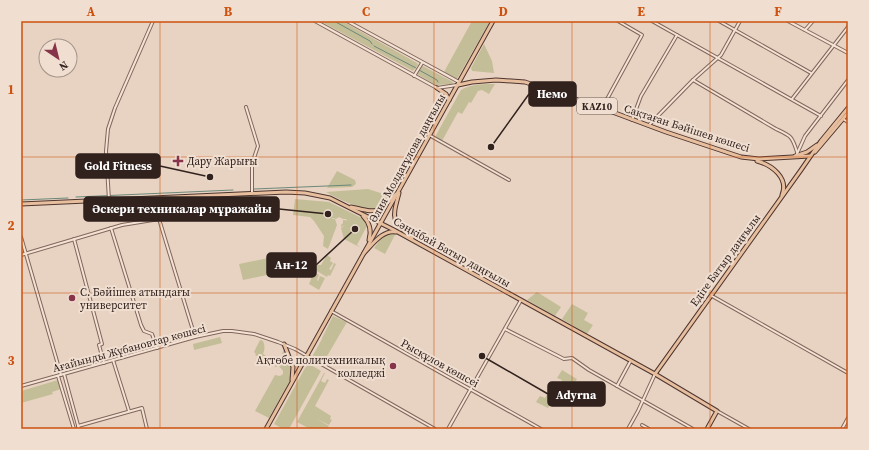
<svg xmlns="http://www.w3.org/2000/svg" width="869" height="450" viewBox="0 0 869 450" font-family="'Source Serif 4',serif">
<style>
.green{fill:#c4be98}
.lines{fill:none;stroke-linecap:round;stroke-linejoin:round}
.stream{stroke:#6c887a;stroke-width:1}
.minor-casing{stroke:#80665c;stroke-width:4}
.major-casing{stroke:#4e362f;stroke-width:5}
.minor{stroke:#f4e3d4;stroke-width:2}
.major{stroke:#e7be9e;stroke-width:3}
.grid{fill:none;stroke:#cd510f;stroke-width:1;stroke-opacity:0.55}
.poi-dot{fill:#873349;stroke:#f0dfd1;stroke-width:1.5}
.labels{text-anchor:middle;stroke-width:4;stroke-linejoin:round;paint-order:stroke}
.shield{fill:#f0dfd1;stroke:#6a5b54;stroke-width:1}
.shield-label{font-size:10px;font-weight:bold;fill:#31221e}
.street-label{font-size:11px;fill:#31221e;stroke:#f0dfd1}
.poi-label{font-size:11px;fill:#31221e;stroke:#f0dfd1;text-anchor:start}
.leader{fill:none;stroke:#31221e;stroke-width:1.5}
.callout-dot{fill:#31221e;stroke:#f0dfd1;stroke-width:1.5}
.callout{fill:#31221e;stroke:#31221e;stroke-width:1.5}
.callout-label{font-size:12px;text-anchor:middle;font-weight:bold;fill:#fff}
.neatline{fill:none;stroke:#cd510f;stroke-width:1.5}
.grid-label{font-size:13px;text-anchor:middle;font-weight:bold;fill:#cd510f}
</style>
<rect width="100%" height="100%" fill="#e8d3c2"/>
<g class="green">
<polygon points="320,21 342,21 417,63 418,65 413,71"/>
<polygon points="472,21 490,21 457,79 444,72"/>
<polygon points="484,44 492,61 494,73 472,71 471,68"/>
<polygon points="421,65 453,82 452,84 436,85 417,74"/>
<path d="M495,84L489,94L482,90L478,91L471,103L469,102L462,114L458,112L442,141L435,137L461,90C471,84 484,84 495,84Z"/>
<polygon points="337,171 355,180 356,184 352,187 327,188"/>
<path d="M368,189L390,196C386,202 383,207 376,209C367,212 335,198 326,192Z"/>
<polygon points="295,199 329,202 364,219 367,226 357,245 361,248 344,239 341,228 345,225 341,227 341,225 343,223 343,220 345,220 347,221 346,219 343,219 339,217 336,219 333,218 332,219 335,219 337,225 328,249 323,246 324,236 314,221 310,217 293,215"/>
<polygon points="391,232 396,233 385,254 374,248 384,235"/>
<polygon points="327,255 331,258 330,261 333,263 329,269 331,270 334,263 336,264 330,276 328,275 327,277 315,270 317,265 321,265"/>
<polygon points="268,258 267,275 243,280 239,264"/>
<polygon points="314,272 319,275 317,280 318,281 320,276 325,278 319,290 309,284"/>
<polygon points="537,292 561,307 555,316 527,300"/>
<polygon points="572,304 588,313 584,320 593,325 587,334 562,319"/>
<polygon points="333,316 347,322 323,363 313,357 313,355 322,339 322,338"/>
<polygon points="220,337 222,343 194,350 193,344"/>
<path d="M260,340L263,341C265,345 265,350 263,354L273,360L275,356L280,358L284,349L286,350L278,365L276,367L255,355L256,354L254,352Z"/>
<polygon points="286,354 291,367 291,379 269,418 255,411 275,375 280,376 283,374 283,371 279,366"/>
<polygon points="308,365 311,365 321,371 289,429 283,429 274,424 305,368"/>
<polygon points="562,370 577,379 571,390 560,384 562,380 557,378"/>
<polygon points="324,373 325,373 321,381 325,383 327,379 329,380 315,406 331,416 330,419 332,420 329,425 317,419 329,426 327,429 310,429 297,422"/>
<polygon points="58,380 61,389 52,392 53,394 21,403 21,391"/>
<polygon points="553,383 560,387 548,408 536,402 540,396 545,398"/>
</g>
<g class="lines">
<g class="stream">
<polyline points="334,21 370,41 372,44"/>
<polyline points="374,46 416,68"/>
<polyline points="419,70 437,80 438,82"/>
<polyline points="254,189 351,185"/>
<polyline points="76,197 233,190"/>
<polyline points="21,200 68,198"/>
</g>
<g class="minor-casing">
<g id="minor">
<polyline points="315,21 437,88 457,85"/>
<polyline points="347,21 459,82"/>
<polyline points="652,21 821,116"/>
<polyline points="719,21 811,73"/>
<polyline points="788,21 848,53"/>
<polyline points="805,30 813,21"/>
<polyline points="414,76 422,63"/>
<path d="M693,80L776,129C791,136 792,136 797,152"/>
<polyline points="792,99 848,27"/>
<polyline points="246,107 258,146 252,164 252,194"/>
<polyline points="599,107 606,101 642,35 618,21"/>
<polyline points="843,119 848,122"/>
<polyline points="632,120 641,96 677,35"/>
<polyline points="649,125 693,80 721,55 740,21"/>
<polyline points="429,135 509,180"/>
<polyline points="796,156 805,136 848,80"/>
<polyline points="155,199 159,219 195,337"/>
<polyline points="109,200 106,151 108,129 115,108 153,21"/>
<polyline points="111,228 141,325 144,331 152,334 157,348"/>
<polyline points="21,237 61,375"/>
<polyline points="74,239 102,344 99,345 104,363"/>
<polyline points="21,255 122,225 159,219"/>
<polyline points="712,296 848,373"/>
<polyline points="331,311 541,429"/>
<polyline points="505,329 564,359 572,358 589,370 693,429"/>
<polyline points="113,360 129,411"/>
<polyline points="64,374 79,429"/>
<polyline points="58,376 74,429"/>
<polyline points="21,386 195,337 223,331 232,331 254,334 278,342 295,349 435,429"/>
<polyline points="617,386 630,362"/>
<polyline points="717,411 749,429"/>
<polyline points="642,425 649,429"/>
<polyline points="78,426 142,408 147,429"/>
<polyline points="448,429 521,300"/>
<polyline points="628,429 638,411 655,374"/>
<polyline points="842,429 848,418"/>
</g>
</g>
<g class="major-casing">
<g id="major">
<polyline points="458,85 472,82 496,80 525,82 599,107 666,132 741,157 759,159 810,156"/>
<polyline points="437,88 446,94 449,100"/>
<polyline points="815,152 848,113"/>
<polyline points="795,156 807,152 817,145"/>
<path d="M757,161C772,165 789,178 782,195"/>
<path d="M399,193C392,219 391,220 412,238"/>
<polyline points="21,204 286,192 305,193 330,198 394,230 655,374 717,411 707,429"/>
<path d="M351,207C377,213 378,214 396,194"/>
<path d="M363,216C370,223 372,230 369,240"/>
<path d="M364,253C372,245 383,229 396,232"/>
<polyline points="284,344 293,367 292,380"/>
<polyline points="655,374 801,170 821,141 848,108"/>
<polyline points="266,429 493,21"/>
</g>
</g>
<use href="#minor" class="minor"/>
<use href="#major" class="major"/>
</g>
<path class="grid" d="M160,21V429M297,21V429M434,21V429M572,21V429M710,21V429M21,157H848M21,293H848"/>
<g class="poi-dot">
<path d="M176 155h4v4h4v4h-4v4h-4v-4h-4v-4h4z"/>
<circle cx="72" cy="298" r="4"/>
<circle cx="393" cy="366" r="4"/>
</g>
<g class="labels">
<rect class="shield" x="577" y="98" width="40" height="16" rx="3"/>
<g class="shield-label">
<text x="597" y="110">KAZ10</text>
</g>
<g class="street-label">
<text transform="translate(687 128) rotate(18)" y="4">Сақтаған Бәйішев көшесі</text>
<text transform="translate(407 158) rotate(-61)" y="4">Әлия Молдағұлова даңғылы</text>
<text transform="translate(452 252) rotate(29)" y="4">Сәңкібай Батыр даңғылы</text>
<text transform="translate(725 260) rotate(-54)" y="4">Едіге Батыр даңғылы</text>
<text transform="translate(129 348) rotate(-15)" y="4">Ағайынды Жұбановтар көшесі</text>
<text transform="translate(440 363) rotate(29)" y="4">Рысқұлов көшсеі</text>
</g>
<g class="poi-label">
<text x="187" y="165">Дару Жарығы</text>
<text x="80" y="296">С. Бәйішев атындағы<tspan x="80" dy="13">университет</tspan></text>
<text x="385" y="364" text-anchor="end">Ақтөбе политехникалық<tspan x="385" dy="13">колледжі</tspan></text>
</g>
</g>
<path class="leader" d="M491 147L529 94M210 177L160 166M328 214L279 209M355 229L316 265M482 356L548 394"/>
<g class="callout-dot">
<circle cx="491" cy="147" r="4"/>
<circle cx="210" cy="177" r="4"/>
<circle cx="328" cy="214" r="4"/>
<circle cx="355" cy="229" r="4"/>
<circle cx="482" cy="356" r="4"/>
</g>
<g class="callout">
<rect x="529" y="82" width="47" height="24" rx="4"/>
<rect x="76" y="154" width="84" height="24" rx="4"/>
<rect x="84" y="197" width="195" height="24" rx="4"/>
<rect x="267" y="253" width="49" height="24" rx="4"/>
<rect x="548" y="382" width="57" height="24" rx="4"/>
</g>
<g class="callout-label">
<text x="552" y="98">Немо</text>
<text x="118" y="170">Gold Fitness</text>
<text x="182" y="213">Әскери техникалар мұражайы</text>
<text x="291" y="269">Ан-12</text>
<text x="576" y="399">Adyrna</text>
</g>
<rect width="869" height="450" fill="none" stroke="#f0dfd1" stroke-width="44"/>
<g transform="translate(58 58) rotate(145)"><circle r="19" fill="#f0dfd1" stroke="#a49389"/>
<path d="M0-3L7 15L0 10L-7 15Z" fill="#873349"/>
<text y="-6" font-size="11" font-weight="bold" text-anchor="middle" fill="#31221e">N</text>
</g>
<rect x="22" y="22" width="825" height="406" class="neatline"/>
<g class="grid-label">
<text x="91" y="16">A</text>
<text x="228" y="16">B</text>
<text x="366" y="16">C</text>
<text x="503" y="16">D</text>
<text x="641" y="16">E</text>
<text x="778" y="16">F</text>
<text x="11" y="94">1</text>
<text x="11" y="230">2</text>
<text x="11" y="365">3</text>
</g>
</svg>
